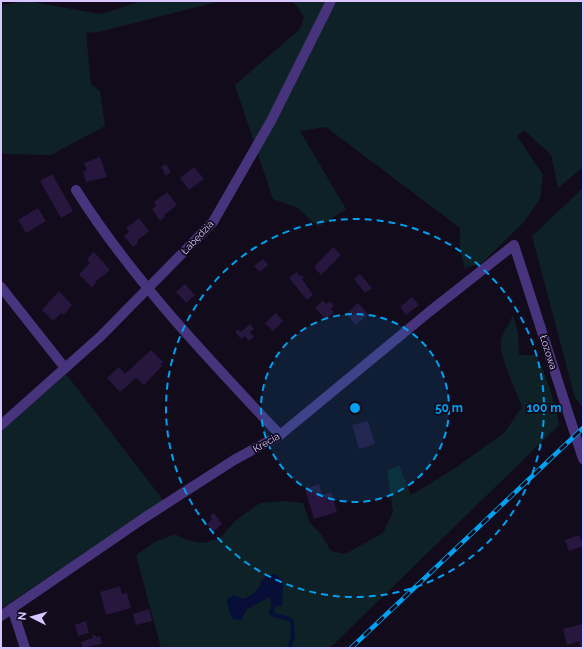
<svg xmlns="http://www.w3.org/2000/svg" width="584" height="649" viewBox="0 0 584 649" font-family="Raleway,sans-serif">
<style>
.green{fill:#0e2126}
.water{fill:#070e38}
.lines{fill:none;stroke-linecap:round;stroke-linejoin:round}
.stream{stroke:#070e38;stroke-width:4}
.building{fill:#27163d}
.minor{stroke:#48347c;stroke-width:10}
.rail-casing{stroke:#00a1f0;stroke-width:4.5}
.rail{stroke:#120b1c;stroke-width:3;stroke-dasharray:9;stroke-linecap:butt}
.ring{fill:none;stroke:#00a1f0;stroke-width:2;stroke-dasharray:7 5}
.labels{text-anchor:middle;stroke-width:3.5;stroke-linejoin:round;paint-order:stroke}
.street-label{font-size:10px;fill:#d9c5ff;stroke:#120b1c}
.centre{fill:#00a1f0;stroke:#120b1c;stroke-width:2}
.ring-label{font-size:12px;text-anchor:middle;font-weight:bold;fill:#00a1f0;stroke:#120b1c;stroke-width:3.5;stroke-linejoin:round;paint-order:stroke}
</style>
<rect width="100%" height="100%" fill="#120b1c"/>
<g class="green">
<polygon points="27,1 101,14 142,1 221,1 98,32 86,33 91,84 100,91 105,126 51,155 4,154 1,152 1,5"/>
<polygon points="293,1 583,1 583,167 558,188 551,155 524,130 517,136 543,175 540,199 523,223 482,263 465,268 460,251 460,228 326,127 300,131 346,209 318,227 298,208 273,199 235,85 300,29 304,17"/>
<polygon points="583,188 583,406 582,406 575,398 532,236"/>
<path d="M513,315L518,333L519,355H535C548,377 554,401 559,425L335,643L329,648H161L136,555L155,542L175,534L187,540L203,543L219,539L236,520L260,503L286,501L303,503L310,523L321,534L331,551L345,554L383,533L393,512L387,471L399,465L411,495L452,470L504,433L522,407C516,390 499,357 501,341C502,333 510,323 513,315Z"/>
<polygon points="66,374 163,500 1,609 1,432"/>
</g>
<path class="water" d="M276,574L283,582L282,607L271,604L270,597L247,609L241,620L233,619L229,611L227,600L234,595L243,599C247,597 252,595 255,592C264,583 259,575 276,574Z"/>
<g class="lines">
<path class="stream" d="M274,605L271,613C275,617 285,616 292,621L293,637L289,648"/>
</g>
<g class="building">
<polygon points="100,157 107,177 86,182 83,171 87,170 84,163"/>
<polygon points="166,164 171,172 166,176 161,167"/>
<polygon points="194,167 204,179 189,190 180,178"/>
<polygon points="52,174 73,211 61,218 40,181"/>
<polygon points="167,192 177,205 164,215 165,217 160,221 152,209 156,206 154,202"/>
<polygon points="38,208 46,221 26,233 18,220"/>
<polygon points="139,218 149,231 137,241 138,243 133,247 124,236 129,232 126,228"/>
<polygon points="333,247 341,255 321,275 314,267"/>
<polygon points="94,252 110,270 95,282 96,283 92,288 79,274 90,263 87,259"/>
<polygon points="263,259 268,265 260,272 254,266"/>
<polygon points="296,272 300,276 302,275 304,278 302,279 313,295 307,300 289,278"/>
<polygon points="360,274 372,288 365,293 354,279"/>
<polygon points="185,284 195,295 186,303 176,292"/>
<polygon points="59,291 72,305 64,315 61,313 53,321 42,310"/>
<polygon points="412,297 419,305 406,315 400,307"/>
<polygon points="323,300 326,304 330,301 334,306 331,309 334,312 326,320 315,308"/>
<polygon points="358,303 368,314 356,325 346,314"/>
<polygon points="276,313 283,321 273,331 265,323"/>
<polygon points="250,324 254,329 250,332 254,337 249,341 245,336 241,339 235,332 238,329 241,332"/>
<polygon points="151,350 163,362 160,364 162,366 145,384 143,384 136,378 120,392 107,378 119,367 125,374"/>
<polygon points="368,421 375,444 359,449 352,425"/>
<polygon points="319,484 322,495 331,492 337,512 314,519 305,489"/>
<polygon points="214,513 222,524 213,532 207,524 212,519 210,516"/>
<polygon points="579,535 583,546 569,551 565,540"/>
<polygon points="120,586 122,594 127,593 131,608 106,615 100,592"/>
<polygon points="149,609 152,621 136,625 133,614"/>
<polygon points="86,621 89,633 78,636 75,625"/>
<polygon points="583,624 583,648 581,648 579,641 567,645 563,629"/>
<polygon points="92,635 95,635 96,637 100,636 102,644 83,648 81,642 93,638"/>
</g>
<g class="lines">
<g class="minor">
<path d="M76,190C133,280 207,357 280,435"/>
<polyline points="1,287 65,368"/>
<polyline points="1,425 101,336 213,222 271,121 331,1"/>
<polyline points="12,608 25,648"/>
<polyline points="1,616 144,518 234,460 280,435 429,312 514,245 583,459"/>
</g>
<g class="rail-casing">
<polyline id="rail" points="351,648 583,428"/>
</g>
<use href="#rail" class="rail"/>
</g>
<circle cx="355" cy="408" r="94" fill="#00a1f0" fill-opacity=".12"/>
<g class="ring">
<circle cx="355" cy="408" r="94"/>
<circle cx="355" cy="408" r="189"/>
</g>
<g class="labels">
<g class="street-label">
<text transform="translate(197 237) rotate(-47)" y="4">Łabędzia</text>
<text transform="translate(549 352) rotate(72)" y="4">Łozowa</text>
<text transform="translate(266 442) rotate(-30)" y="4">Krecia</text>
</g>
</g>
<circle cx="355" cy="408" r="6" class="centre"/>
<g class="ring-label">
<text x="449" y="412">50 m</text>
<text x="544" y="412">100 m</text>
</g>
<rect width="584" height="649" fill="none" stroke="#d9c5ff" stroke-width="4"/>
<g transform="translate(32 617) rotate(276)" stroke="#120b1c" stroke-width="3" paint-order="stroke">
<path d="M0-3L7 15L0 10L-7 15Z" fill="#d9c5ff"/>
<text y="-6" font-size="11" font-weight="bold" text-anchor="middle" fill="#d9c5ff">N</text>
</g>
</svg>
